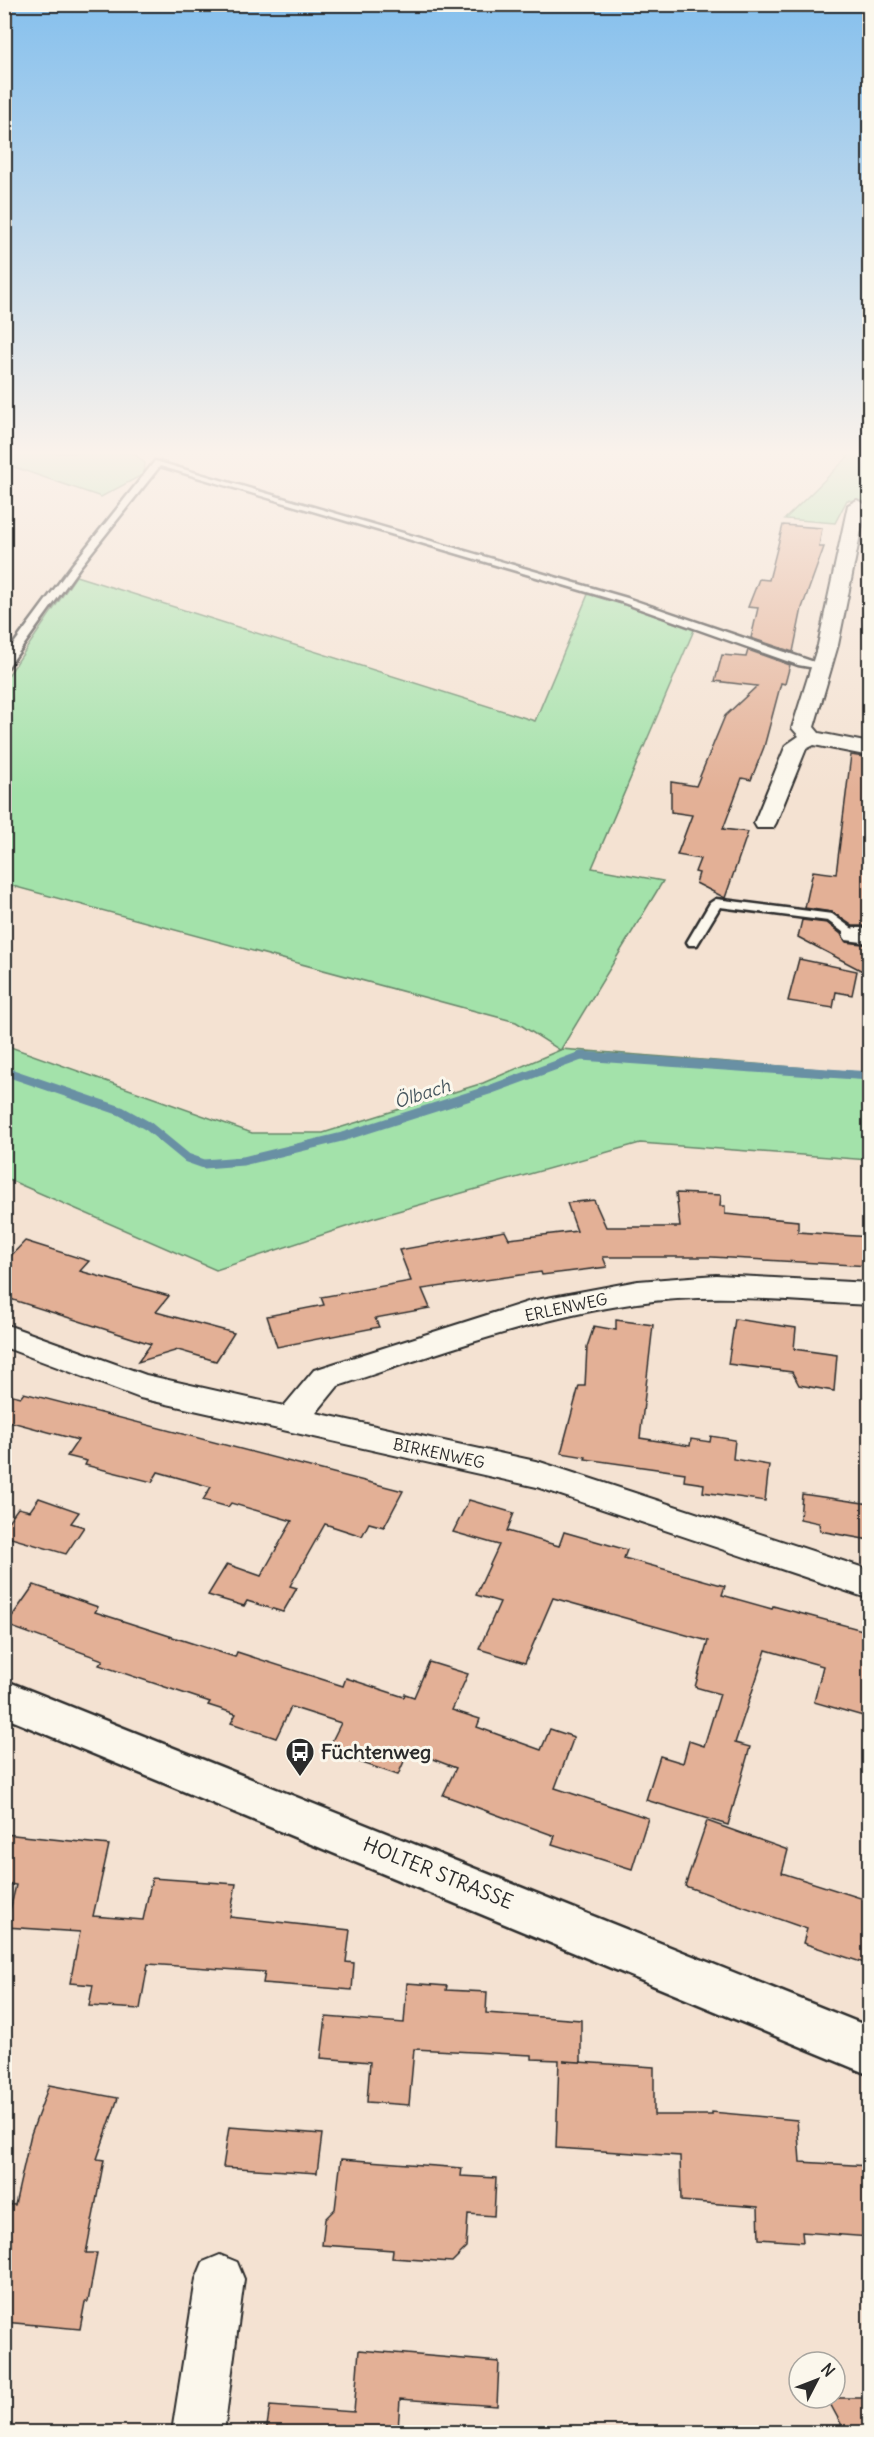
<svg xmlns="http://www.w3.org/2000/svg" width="874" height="2437" viewBox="0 0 874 2437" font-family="Delius,sans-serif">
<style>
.green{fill:#a3e2aa;stroke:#67866a;stroke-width:1.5}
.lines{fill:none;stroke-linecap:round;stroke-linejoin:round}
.stream{stroke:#6990a4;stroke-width:9}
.building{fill:#e3b096;stroke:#2b2b2b;stroke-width:1.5}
.lane-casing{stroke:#2b2b2b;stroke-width:5}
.street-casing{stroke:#2b2b2b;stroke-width:4}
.secondary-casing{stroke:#2b2b2b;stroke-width:5}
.lane{fill:#fbf7ec;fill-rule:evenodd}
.street{fill:#fbf7ec;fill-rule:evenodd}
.secondary{fill:#fbf7ec;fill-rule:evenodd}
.labels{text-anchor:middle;stroke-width:6;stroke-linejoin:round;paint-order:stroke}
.street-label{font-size:16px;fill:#2b2b2b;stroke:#fbf7ec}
.water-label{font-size:18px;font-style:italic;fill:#45555d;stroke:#fbf7ec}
.near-poi-label{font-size:20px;font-weight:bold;fill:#2b2b2b;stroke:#fbf7ec;text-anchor:start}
.near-street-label{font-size:20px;fill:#2b2b2b;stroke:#fbf7ec}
</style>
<rect width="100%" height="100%" fill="#f4e2d2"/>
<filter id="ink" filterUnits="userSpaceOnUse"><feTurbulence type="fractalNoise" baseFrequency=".0167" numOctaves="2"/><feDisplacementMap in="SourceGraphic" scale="12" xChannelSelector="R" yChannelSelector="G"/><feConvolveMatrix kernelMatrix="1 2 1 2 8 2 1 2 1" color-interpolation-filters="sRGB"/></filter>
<g filter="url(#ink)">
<g class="green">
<polygon points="5,453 133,453 145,463 144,474 101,497 5,464"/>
<polygon points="852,453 869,453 869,502 847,500 835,523 785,519"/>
<polygon points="76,576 535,721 589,592 694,630 592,868 663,881 561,1049 869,1073 869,1160 640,1143 373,1218 216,1270 5,1178 5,1045 252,1133 323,1133 483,1083 560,1050 516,1022 5,884 5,680"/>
</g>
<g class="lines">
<polyline class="stream" points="4,1071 121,1111 148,1126 187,1158 204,1164 243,1161 342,1137 489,1090 581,1056 870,1076"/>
</g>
<g class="building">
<polygon points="783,525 822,528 819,547 824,547 802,608 793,652 751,638 758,608 748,607 759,579 769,580"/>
<polygon points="748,650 790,665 785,684 781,683 764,747 751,780 742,778 723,829 748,832 725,898 696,883 699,873 695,872 700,859 677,855 692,815 671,812 671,782 696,786 725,716 757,686 715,681 722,655 746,657"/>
<polygon points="851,755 870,758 870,926 853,926 832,912 805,908 813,871 836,874"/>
<polygon points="802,920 827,923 841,934 846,942 870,945 870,975 798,937"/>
<polygon points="799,959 857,971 852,995 836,992 833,1008 788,1001"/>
<polygon points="676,1193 721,1195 720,1206 725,1206 725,1214 798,1221 798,1232 870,1237 870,1266 712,1257 603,1257 607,1267 542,1275 541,1272 422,1289 430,1308 375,1318 379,1327 277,1347 267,1316 324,1305 321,1297 411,1281 399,1250 505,1231 509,1239 577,1231 567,1203 594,1200 606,1227 680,1227"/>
<polygon points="25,1241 89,1261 80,1271 169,1296 156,1312 234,1333 216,1361 178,1350 138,1362 151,1344 4,1297 4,1263"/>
<polygon points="735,1319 796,1328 794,1349 837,1355 834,1391 799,1385 792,1372 728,1364"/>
<polygon points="616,1320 653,1325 640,1438 690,1446 691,1439 710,1442 711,1436 735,1440 733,1459 769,1465 765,1501 703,1492 704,1484 684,1481 685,1473 585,1459 586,1457 561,1453 579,1386 585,1386 587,1347 594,1326 616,1330"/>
<polygon points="4,1393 21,1397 24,1393 403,1491 384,1527 369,1523 362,1536 325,1524 290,1586 297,1588 283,1612 247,1601 244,1606 208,1595 227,1564 261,1576 292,1521 231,1503 228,1507 203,1500 211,1487 158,1472 152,1482 85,1465 87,1461 67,1456 78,1440 4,1420"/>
<polygon points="802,1494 870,1504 870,1540 820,1531 819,1523 800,1519"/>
<polygon points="39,1498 79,1512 71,1523 84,1527 66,1554 4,1536 4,1527 18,1508 30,1511"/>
<polygon points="469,1500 514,1513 507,1531 559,1546 564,1532 627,1550 624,1558 725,1586 722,1595 772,1609 773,1606 870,1632 870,1718 814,1702 823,1666 766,1650 735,1743 750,1747 728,1825 646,1800 660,1756 683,1763 689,1741 704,1746 720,1694 695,1687 708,1641 553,1598 525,1663 479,1649 500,1602 476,1595 499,1545 453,1532"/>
<polygon points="34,1585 98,1607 95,1612 235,1657 237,1652 343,1686 346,1678 404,1697 405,1694 414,1697 429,1662 468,1674 452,1710 480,1719 477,1727 541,1750 550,1729 574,1737 555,1788 648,1818 632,1869 552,1844 555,1836 443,1795 456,1768 409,1750 398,1775 327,1751 341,1723 291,1707 276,1738 231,1723 236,1714 208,1705 210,1702 99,1665 103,1660 6,1625"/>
<polygon points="707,1821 788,1850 782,1873 870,1901 870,1965 803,1943 807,1929 685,1886"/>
<polygon points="4,1834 109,1845 93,1916 143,1920 152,1878 236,1884 230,1917 350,1930 346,1962 354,1963 352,1990 263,1983 265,1972 148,1964 140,2009 89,2006 93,1985 70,1983 80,1932 6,1927 16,1885 4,1883"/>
<polygon points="407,1983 447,1986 446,1990 487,1992 486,2013 581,2020 581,2062 563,2061 654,2067 654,2115 712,2115 712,2112 797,2120 800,2162 870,2166 870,2237 802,2232 803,2242 759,2239 758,2207 681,2201 680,2156 556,2148 559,2060 532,2059 532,2055 414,2049 409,2105 367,2102 370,2062 321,2058 326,2017 404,2023"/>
<polygon points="49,2085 118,2098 97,2159 104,2160 86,2253 97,2253 88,2302 85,2302 80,2329 4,2322 4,2204 15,2205 31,2134"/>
<polygon points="229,2127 322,2134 317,2173 223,2167"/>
<polygon points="341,2159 462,2168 461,2176 496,2178 494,2216 468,2214 466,2248 452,2262 392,2258 393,2250 322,2245 325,2219 335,2209"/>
<polygon points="359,2350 499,2362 497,2406 400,2399 398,2430 363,2429 363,2433 266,2433 270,2406 354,2412"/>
<polygon points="827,2398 870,2398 870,2433 846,2433"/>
</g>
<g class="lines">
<g class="lane-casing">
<g id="lane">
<polygon points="155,461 627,598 826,666 821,669 798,665 621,602 160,466 79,568 8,667 4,668 4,657 73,564"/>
<polygon points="716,899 832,914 861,935 859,938 851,938 828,921 720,907 697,945 689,945 687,942 710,903"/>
</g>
</g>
<g class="street-casing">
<g id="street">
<polygon points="857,500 866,505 838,645 814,727 819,733 870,743 870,756 814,745 806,749 776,823 773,828 757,828 754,823 786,745 799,736 792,728 818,645 848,505"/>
<polygon points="855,928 870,928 870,943 846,940 843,935 846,930"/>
<path d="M716,1275L870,1283V1305C792,1301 714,1292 637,1303C534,1318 436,1354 338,1386L316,1413L540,1462L870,1570V1599L537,1487L140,1398L4,1347V1324L146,1375L284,1406L314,1370L531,1301L638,1281Z"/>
<polygon points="220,2255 237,2262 244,2279 224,2432 172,2432 196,2279 203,2262"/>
</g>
</g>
<g class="secondary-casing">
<polygon id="secondary" points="4,1680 870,2027 870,2075 4,1717"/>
</g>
<use href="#lane" class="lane"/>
<use href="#street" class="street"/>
<use href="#secondary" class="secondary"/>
</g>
</g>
<linearGradient id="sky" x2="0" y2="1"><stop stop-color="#86c0ed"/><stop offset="0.57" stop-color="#faf2eb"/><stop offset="1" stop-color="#faf2eb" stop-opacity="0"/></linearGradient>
<rect width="874" height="794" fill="url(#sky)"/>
<defs>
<g id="bus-pin" transform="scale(1.5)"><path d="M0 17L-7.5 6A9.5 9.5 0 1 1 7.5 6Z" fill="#2b2b2b" stroke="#fbf7ec"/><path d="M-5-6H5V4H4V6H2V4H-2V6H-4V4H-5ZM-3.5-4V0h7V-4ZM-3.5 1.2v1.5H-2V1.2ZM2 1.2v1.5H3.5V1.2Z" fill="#fff"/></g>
</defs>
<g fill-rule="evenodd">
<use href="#bus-pin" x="300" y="1752"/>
</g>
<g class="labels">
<g class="street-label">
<text transform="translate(566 1307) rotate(-12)" y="6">ERLENWEG</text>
<text transform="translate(439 1453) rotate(12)" y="6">BIRKENWEG</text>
</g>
<g class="water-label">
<text transform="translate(422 1094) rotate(-18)" y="6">Ölbach</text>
</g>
<g class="near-poi-label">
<text x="321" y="1759">Füchtenweg</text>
</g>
<g class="near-street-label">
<text transform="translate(438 1873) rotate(22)" y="7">HOLTER STRASSE</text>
</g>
</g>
<rect width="874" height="2437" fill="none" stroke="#fbf7ec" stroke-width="24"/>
<rect x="12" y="12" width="850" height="2413" fill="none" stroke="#2b2b2b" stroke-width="2" filter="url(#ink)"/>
<g transform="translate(817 2380) rotate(48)"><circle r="28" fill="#fbf7ec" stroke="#a8a59f" stroke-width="1.5"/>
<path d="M0-4.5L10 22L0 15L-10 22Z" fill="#2b2b2b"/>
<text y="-9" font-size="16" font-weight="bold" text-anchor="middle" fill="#2b2b2b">N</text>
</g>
</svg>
